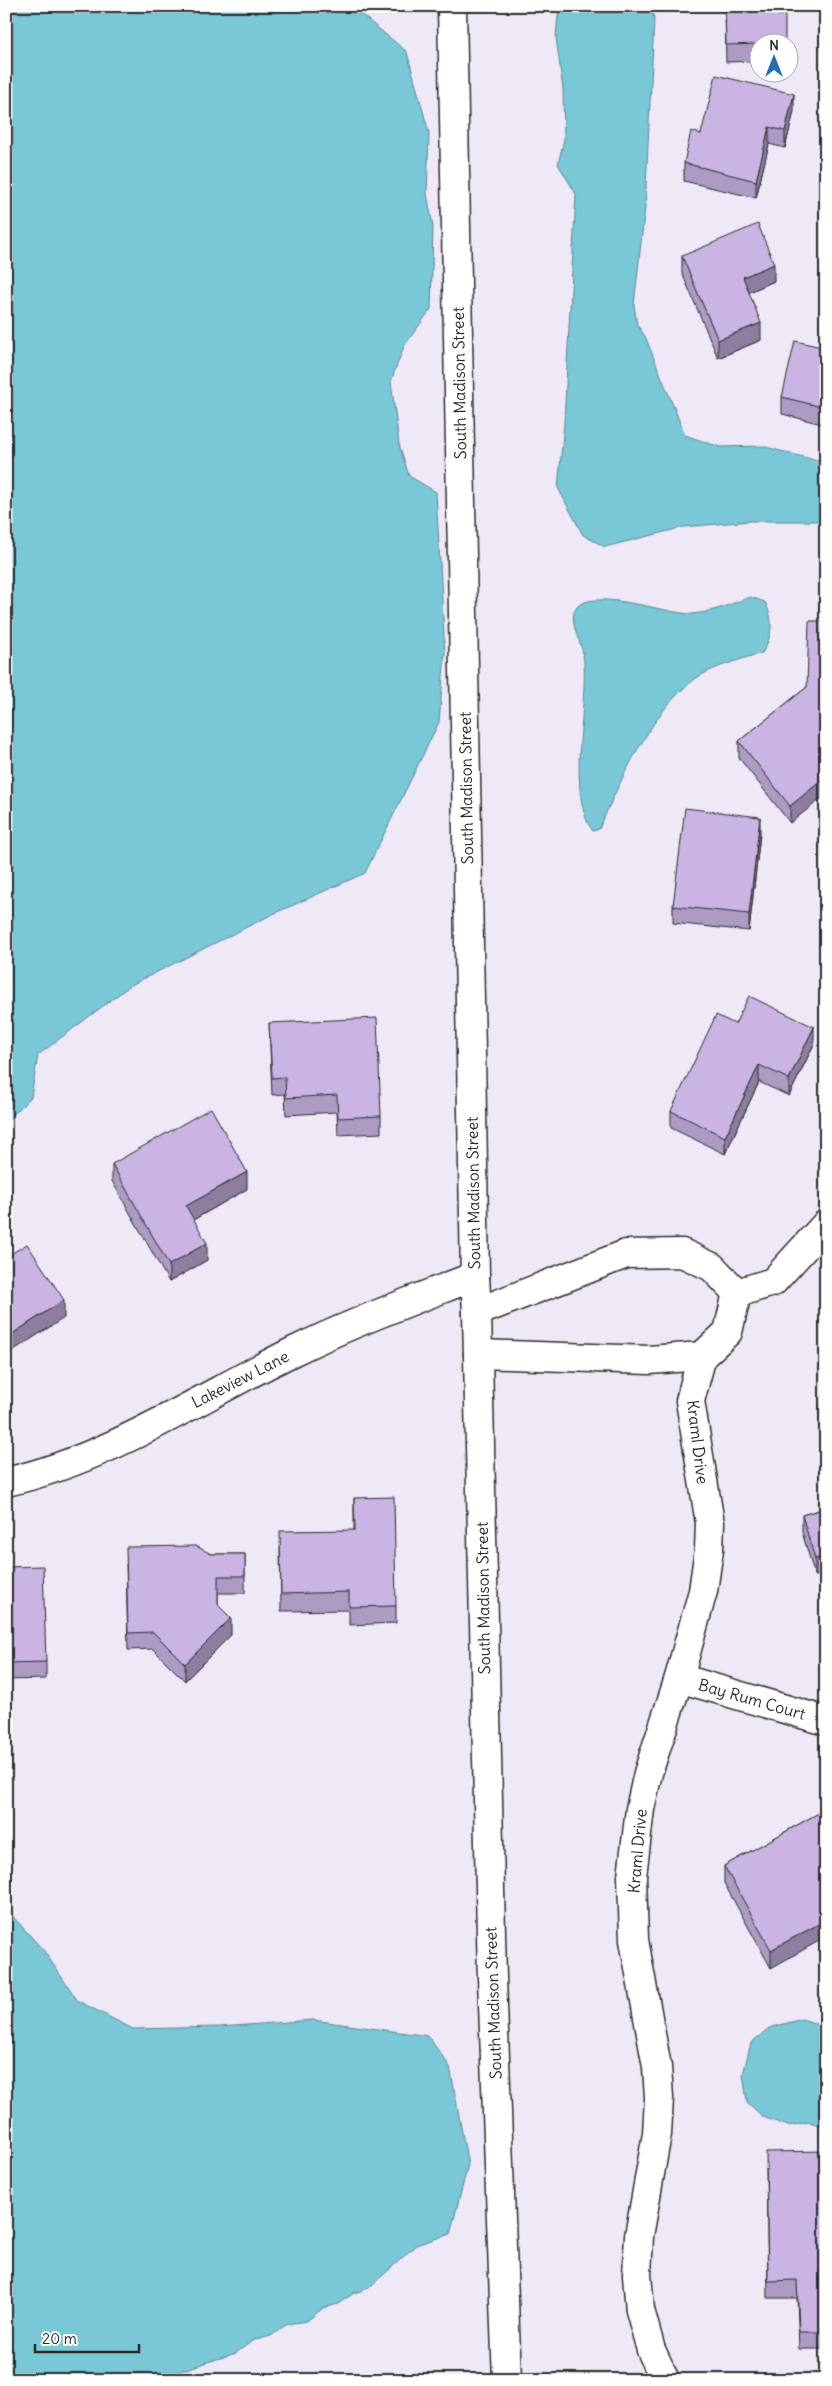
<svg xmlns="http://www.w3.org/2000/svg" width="832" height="2386" viewBox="0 0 832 2386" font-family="Delius,sans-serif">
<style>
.water{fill:#7ac7d8;stroke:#5a8993}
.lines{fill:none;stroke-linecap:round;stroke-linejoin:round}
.street-casing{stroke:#2b2b2b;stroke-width:31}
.secondary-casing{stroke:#2b2b2b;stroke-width:31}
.street{stroke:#fff;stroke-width:28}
.secondary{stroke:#fff;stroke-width:28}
.wall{fill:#ad9bc4;stroke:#2b2b2b}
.shaded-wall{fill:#8d7ea0;stroke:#2b2b2b}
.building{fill:#c9b4e4;stroke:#2b2b2b}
.labels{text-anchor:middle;stroke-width:5;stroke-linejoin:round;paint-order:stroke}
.street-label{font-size:16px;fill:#2b2b2b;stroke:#fff}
</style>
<rect width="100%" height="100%" fill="#efe8f7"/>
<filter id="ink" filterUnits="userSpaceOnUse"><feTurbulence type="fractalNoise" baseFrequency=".02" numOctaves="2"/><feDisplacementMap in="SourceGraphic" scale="10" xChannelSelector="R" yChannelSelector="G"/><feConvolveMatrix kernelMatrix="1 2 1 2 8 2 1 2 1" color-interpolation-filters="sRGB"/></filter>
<g filter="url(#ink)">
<g class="water">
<polygon points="6,6 351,6 407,52 429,133 427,194 433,226 431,309 404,346 391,381 399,444 409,476 436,492 445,654 439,722 365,873 273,914 131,985 38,1055 31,1097 6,1122"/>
<polygon points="559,6 652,6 654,20 645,207 634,305 637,325 645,336 685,435 720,447 762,446 826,463 826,521 750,521 684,527 605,547 583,535 558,488 564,423 576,194 558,164 564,139 563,89 556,37"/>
<path d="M750,597L765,602C774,620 773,635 762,653C744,658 710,668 695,679C652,710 620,781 599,829L593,831C574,808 579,748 582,719C583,698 586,675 583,654C581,641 569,623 575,610C586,585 668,614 691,614C711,613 731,604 750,597Z"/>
<polygon points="6,1909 44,1951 78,2001 133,2029 220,2027 313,2020 428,2036 450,2067 468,2165 450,2234 416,2245 369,2288 354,2293 338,2304 323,2308 307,2321 287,2324 271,2336 252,2341 236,2353 177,2372 166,2380 6,2380"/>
<polygon points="802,2019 826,2027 826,2127 809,2122 788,2126 763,2117 747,2102 743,2074 751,2043 769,2028"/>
</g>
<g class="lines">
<g class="street-casing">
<g id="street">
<polyline points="737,1293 773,1282 826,1224"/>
<polyline points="477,1312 626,1254 682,1253 712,1267 737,1293"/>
<polyline points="478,1354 649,1360 702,1356"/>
<path d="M6,1482C109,1459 199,1398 292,1352C351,1323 414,1300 475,1276"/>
<polyline points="679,1678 826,1721"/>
<polyline points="665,2380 651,2350 640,2310 637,2275 639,2236 657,2134 659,2098 657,2067 634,1940 632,1876 640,1809 648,1773 679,1678 703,1591 709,1549 710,1523 690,1401 702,1356 728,1332 737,1293"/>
</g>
</g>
<g class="secondary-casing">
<polyline id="secondary" points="452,6 475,1276 477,1312 492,1978 507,2380"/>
</g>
<use href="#street" class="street"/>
<use href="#secondary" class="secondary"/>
</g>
<g class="wall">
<polygon points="725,6 760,42 760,61 726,62"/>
<polygon points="794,111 785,148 769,144 756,198 684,181 684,163 701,134"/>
<polygon points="682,256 774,281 749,292 761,340 718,358 682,273"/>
<polygon points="826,348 826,425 782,414 782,397"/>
<polygon points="826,621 790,823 739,758 739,741 807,687"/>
<polygon points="760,834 749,931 673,923 673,906"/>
<polygon points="269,1023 381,1116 381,1133 338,1135 337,1112 286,1115 285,1094 272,1095"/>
<polygon points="735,1024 814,1044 789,1096 759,1082 725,1154 671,1128 671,1111"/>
<polygon points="112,1164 247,1189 193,1220 207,1260 169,1282 112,1181"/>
<polygon points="354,1498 396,1606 396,1623 349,1625 349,1610 281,1611 280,1548 354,1530"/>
<polygon points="826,1508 826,1573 815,1576 802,1532 802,1515"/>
<polygon points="211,1554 245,1554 245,1593 218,1593 218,1605 231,1635 185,1681 153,1649 128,1650 126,1564"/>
<polygon points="6,1567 46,1662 46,1679 6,1680"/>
<polygon points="826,1809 771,1968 724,1883 724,1866"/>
<polygon points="826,2151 826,2349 799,2349 797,2298 768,2298 766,2169"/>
</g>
<g class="shaded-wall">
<polygon points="794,94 794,111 785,148 785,131"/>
<polygon points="769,127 769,144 756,198 756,181"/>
<polygon points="774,264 774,281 743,295 743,277"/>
<polygon points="761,323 761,340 718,358 718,340"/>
<polygon points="826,777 826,795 790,823 790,806"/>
<polygon points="760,817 760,834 749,931 749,914"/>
<polygon points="814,1027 814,1044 789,1096 789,1079"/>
<polygon points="759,1065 759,1082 725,1154 725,1137"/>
<polygon points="247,1172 247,1189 186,1224 186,1206"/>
<polygon points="207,1243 207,1260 169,1282 169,1265"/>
<polygon points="64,1300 64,1318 6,1355 6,1338"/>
<polygon points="826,1556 826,1573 815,1576 815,1559"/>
<polygon points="231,1618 231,1635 185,1681 185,1664"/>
<polygon points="826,1920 826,1937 771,1968 771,1950"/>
</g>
<g class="building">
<polygon points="725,6 778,6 778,15 785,15 785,42 760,42 760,44 726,45"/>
<polygon points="716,75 794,94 785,131 769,127 756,181 684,163 691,131 701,134"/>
<polygon points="758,224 774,264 743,277 761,323 718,340 682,256"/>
<polygon points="795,341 826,348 826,408 782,397"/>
<polygon points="809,621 826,621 826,777 790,806 739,741 807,687"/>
<polygon points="685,808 760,817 749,914 673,906"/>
<polygon points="749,996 814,1027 789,1079 759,1065 725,1137 671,1111 716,1015 735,1024"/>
<polygon points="377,1018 381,1116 338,1118 337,1095 286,1098 285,1077 272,1078 269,1023"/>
<polygon points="211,1108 247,1172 186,1206 207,1243 169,1265 112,1164"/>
<polygon points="27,1244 64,1300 6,1338 6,1257"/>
<polygon points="394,1497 396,1606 349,1607 349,1592 281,1594 280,1531 355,1530 354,1498"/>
<polygon points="826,1508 826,1556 815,1559 802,1515"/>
<polygon points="196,1546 211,1554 245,1554 245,1576 218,1576 218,1605 231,1618 185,1664 153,1632 128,1633 126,1547"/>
<polygon points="43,1566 46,1662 6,1663 6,1567"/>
<polygon points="826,1809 826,1920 771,1950 724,1866"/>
<polygon points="826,2151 826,2332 799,2332 797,2280 768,2281 766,2152"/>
</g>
</g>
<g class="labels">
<g class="street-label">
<text transform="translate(459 383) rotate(-91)" y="6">South Madison Street</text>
<text transform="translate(466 788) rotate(-91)" y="6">South Madison Street</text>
<text transform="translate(473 1193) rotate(-91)" y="6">South Madison Street</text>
<text transform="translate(240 1379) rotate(-27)" y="6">Lakeview Lane</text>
<text transform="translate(698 1442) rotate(83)" y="6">Kraml Drive</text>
<text transform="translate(483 1598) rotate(-91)" y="6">South Madison Street</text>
<text transform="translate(752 1699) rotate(16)" y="6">Bay Rum Court</text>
<text transform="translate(637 1851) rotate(-85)" y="6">Kraml Drive</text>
<text transform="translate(493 2003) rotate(-92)" y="6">South Madison Street</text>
</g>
</g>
<rect width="832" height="2386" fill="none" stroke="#fff" stroke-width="25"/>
<rect x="12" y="12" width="807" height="2361" fill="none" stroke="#2b2b2b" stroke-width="2" filter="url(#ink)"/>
<g transform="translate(774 58)"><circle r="24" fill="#ffffff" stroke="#aaaaaa"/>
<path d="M0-4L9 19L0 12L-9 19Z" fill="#1f6fb2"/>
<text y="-8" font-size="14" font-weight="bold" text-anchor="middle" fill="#2b2b2b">N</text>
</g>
<path d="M35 2344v8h104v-8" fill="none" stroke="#2b2b2b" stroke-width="2.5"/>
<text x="42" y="2344" font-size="15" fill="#2b2b2b" stroke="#ffffff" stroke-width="4" paint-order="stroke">20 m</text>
</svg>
